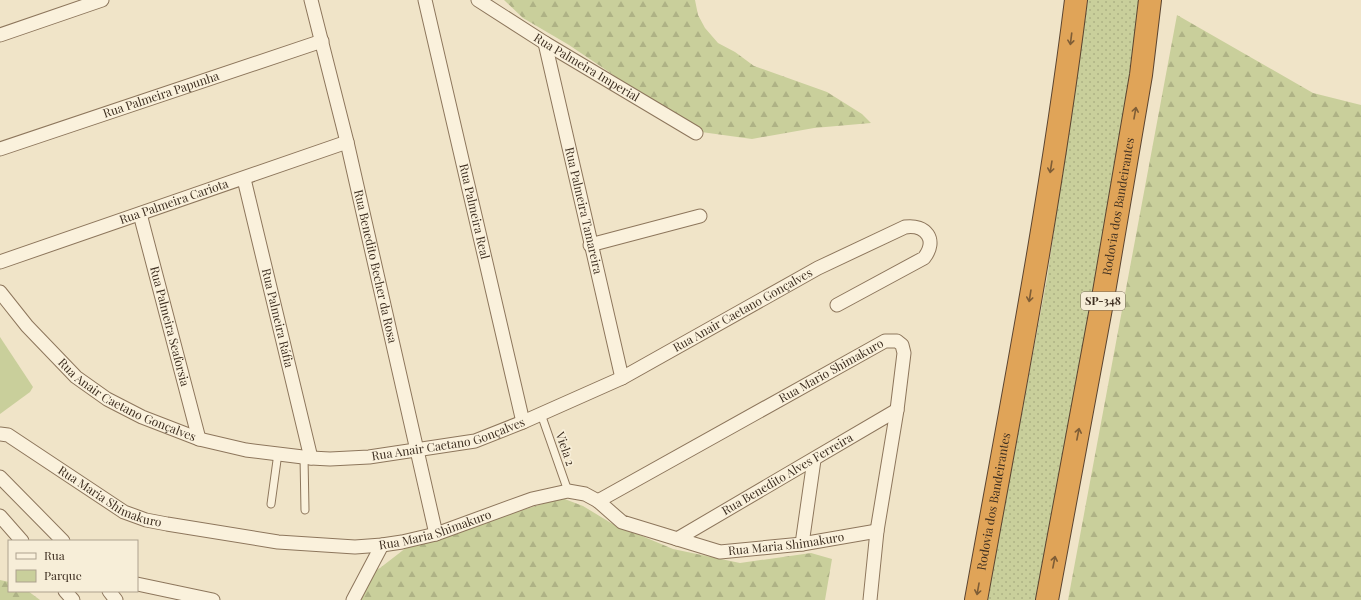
<svg xmlns="http://www.w3.org/2000/svg" width="1361" height="600" viewBox="0 0 1361 600" font-family="'Playfair Display',serif">
<style>
.green{fill:url(#green-dots)}
.forest{fill:url(#forest-firs)}
.pitch{fill:#c9cf9b}
.lines{fill:none;stroke-linecap:round;stroke-linejoin:round}
.service-casing{stroke:#8d765c;stroke-width:9}
.minor-casing{stroke:#8d765c;stroke-width:15}
.motorway-casing{stroke:#5b4430;stroke-width:24}
.service{stroke:#faf1dc;stroke-width:7}
.minor{stroke:#faf1dc;stroke-width:13}
.motorway{stroke:#e0a458;stroke-width:22}
.oneway{stroke:#7e5d36}
.labels{text-anchor:middle;stroke-width:3.5;stroke-linejoin:round;paint-order:stroke}
.shield{fill:#f7eed8;stroke:#756857;stroke-width:1}
.shield-label{font-size:11px;font-weight:bold;fill:#3d2e20}
.street-label{font-size:12px;fill:#3d2e20;stroke:#f7eed8}
</style>
<defs>
<pattern id="green-dots" width="8" height="8" patternUnits="userSpaceOnUse"><rect width="8" height="8" fill="#c9cf9b"/><path d="M2 2h.1M6 6h.1" fill="none" stroke="#aeb285" stroke-width="1.8" stroke-linecap="round"/></pattern>
<pattern id="forest-firs" width="22" height="20" patternUnits="userSpaceOnUse"><rect width="22" height="20" fill="#c9cf9b"/><path d="M5 1l3.5 6h-7zM16 11l3.5 6h-7z" fill="#aeb285"/></pattern>
</defs>
<rect width="100%" height="100%" fill="#f0e4c8"/>
<polygon class="green" points="1088,0 1143,0 1137,48 1038,600 987,600 1047,278"/>
<g class="forest">
<polygon points="504,0 695,0 698,15 705,28 718,43 735,52 754,66 827,92 862,114 871,123 814,128 752,139 694,131 656,113 612,74 569,45 523,18"/>
<polygon points="1177,15 1313,93 1361,105 1361,600 1068,600"/>
<polygon points="562,498 583,506 611,523 673,549 740,563 811,553 832,559 825,600 347,600 357,579 380,568 411,544"/>
<polygon points="0,580 9,582 9,591 28,591 40,600 0,600"/>
</g>
<polygon class="pitch" points="0,337 33,387 30,392 0,414"/>
<g class="lines">
<g class="service-casing">
<g id="service">
<polyline points="541,414 568,491"/>
<polyline points="304,457 305,510"/>
<polyline points="271,504 278,453"/>
</g>
</g>
<g class="minor-casing">
<g id="minor">
<path id="s1" d="M311,0L347,142L436,534"/>
<path id="s2" d="M425,0L523,422"/>
<path id="s3" d="M478,0L545,43L696,133"/>
<polyline points="0,35 102,0"/>
<path id="s4" d="M545,43L622,378"/>
<path id="s5" d="M0,149L322,41"/>
<path id="s6" d="M244,179L311,458"/>
<path id="s7" d="M140,214L199,439"/>
<polyline points="590,245 700,216"/>
<path id="s8" d="M0,262L347,142"/>
<path id="s9" d="M0,292L27,326L76,377L107,399L142,417L199,439L246,450L311,458L330,459L369,457L475,441L523,422L622,378L818,268L905,227C926,224 938,240 924,258L837,305"/>
<path id="s10" d="M0,434L8,435L124,512L146,520L167,524L278,542L355,547L382,545L402,542L436,534L532,499L568,491L585,494L598,501L622,522L720,552L802,544L877,531"/>
<polyline points="0,477 63,541"/>
<path id="s11" d="M598,501L885,341H897L902,345L904,353L897,410L877,531L870,600"/>
<polyline points="0,516 22,541"/>
<path id="s12" d="M677,539L897,410"/>
<polyline points="802,544 814,460"/>
<polyline points="137,584 213,600"/>
<polyline points="65,591 73,600"/>
<polyline points="109,591 116,600"/>
<polyline points="353,600 382,545"/>
</g>
</g>
<g class="motorway-casing">
<g id="motorway">
<path id="s13" d="M976,600C1012,401 1051,201 1076,0"/>
<path id="s14" d="M1047,600L1104,292L1141,75L1150,0"/>
</g>
</g>
<use href="#service" class="service"/>
<use href="#minor" class="minor"/>
<use href="#motorway" class="motorway"/>
</g>
<defs><path id="oneway-shaft" d="M-6 0H5M1.5-3L5.5 0L1.5 3" fill="none" stroke-width="1.6" stroke-linecap="round" stroke-linejoin="round"/></defs>
<g class="oneway">
<use href="#oneway-shaft" transform="translate(1071 39) rotate(97)"/>
<use href="#oneway-shaft" transform="translate(1135 113) rotate(-80)"/>
<use href="#oneway-shaft" transform="translate(1051 167) rotate(99)"/>
<use href="#oneway-shaft" transform="translate(1030 296) rotate(99)"/>
<use href="#oneway-shaft" transform="translate(1078 434) rotate(-79)"/>
<use href="#oneway-shaft" transform="translate(1054 562) rotate(-79)"/>
<use href="#oneway-shaft" transform="translate(978 589) rotate(100)"/>
</g>
<g class="labels">
<rect class="shield" x="1081" y="292" width="44" height="18" rx="3"/>
<g class="shield-label">
<text x="1103" y="305">SP-348</text>
</g>
<g class="street-label">
<text dy="4" stroke="none"><textPath href="#s3" startOffset="128">Rua Palmeira Imperial</textPath></text>
<text dy="4" stroke="none"><textPath href="#s5" startOffset="170">Rua Palmeira Papunha</textPath></text>
<text dy="4" stroke="none"><textPath href="#s8" startOffset="184">Rua Palmeira Cariota</textPath></text>
<text dy="4" stroke="none"><textPath href="#s14" startOffset="400">Rodovia dos Bandeirantes</textPath></text>
<text dy="4" stroke="none"><textPath href="#s2" startOffset="217">Rua Palmeira Real</textPath></text>
<text dy="4" stroke="none"><textPath href="#s4" startOffset="172">Rua Palmeira Tamareira</textPath></text>
<text dy="4" stroke="none"><textPath href="#s1" startOffset="274">Rua Benedito Becher da Rosa</textPath></text>
<text dy="4" stroke="none"><textPath href="#s9" startOffset="830">Rua Anair Caetano Gonçalves</textPath></text>
<text dy="4" stroke="none"><textPath href="#s6" startOffset="143">Rua Palmeira Ráfia</textPath></text>
<text dy="4" stroke="none"><textPath href="#s7" startOffset="116">Rua Palmeira Seaforsia</textPath></text>
<text dy="4" stroke="none"><textPath href="#s11" startOffset="267">Rua Mario Shimakuro</textPath></text>
<text dy="4" stroke="none"><textPath href="#s9" startOffset="170">Rua Anair Caetano Gonçalves</textPath></text>
<text dy="4" stroke="none"><textPath href="#s9" startOffset="506">Rua Anair Caetano Gonçalves</textPath></text>
<text transform="translate(565 449) rotate(71)" y="4">Viela 2</text>
<text dy="4" stroke="none"><textPath href="#s12" startOffset="128">Rua Benedito Alves Ferreira</textPath></text>
<text dy="4" stroke="none"><textPath href="#s10" startOffset="128">Rua Maria Shimakuro</textPath></text>
<text dy="4" stroke="none"><textPath href="#s13" startOffset="100">Rodovia dos Bandeirantes</textPath></text>
<text dy="4" stroke="none"><textPath href="#s10" startOffset="464">Rua Maria Shimakuro</textPath></text>
<text dy="4" stroke="none"><textPath href="#s10" startOffset="836">Rua Maria Shimakuro</textPath></text>
</g>
</g>
<rect x="8" y="540" width="130" height="52" fill="#f7eed8" stroke="#ada18e"/>
<rect x="16" y="553" width="20" height="6" fill="#faf1dc" stroke="#ada18e"/>
<text x="44" y="560" font-size="12" fill="#3d2e20">Rua</text>
<rect x="16" y="570" width="20" height="12" fill="#c9cf9b" stroke="#ada18e"/>
<text x="44" y="580" font-size="12" fill="#3d2e20">Parque</text>
</svg>
